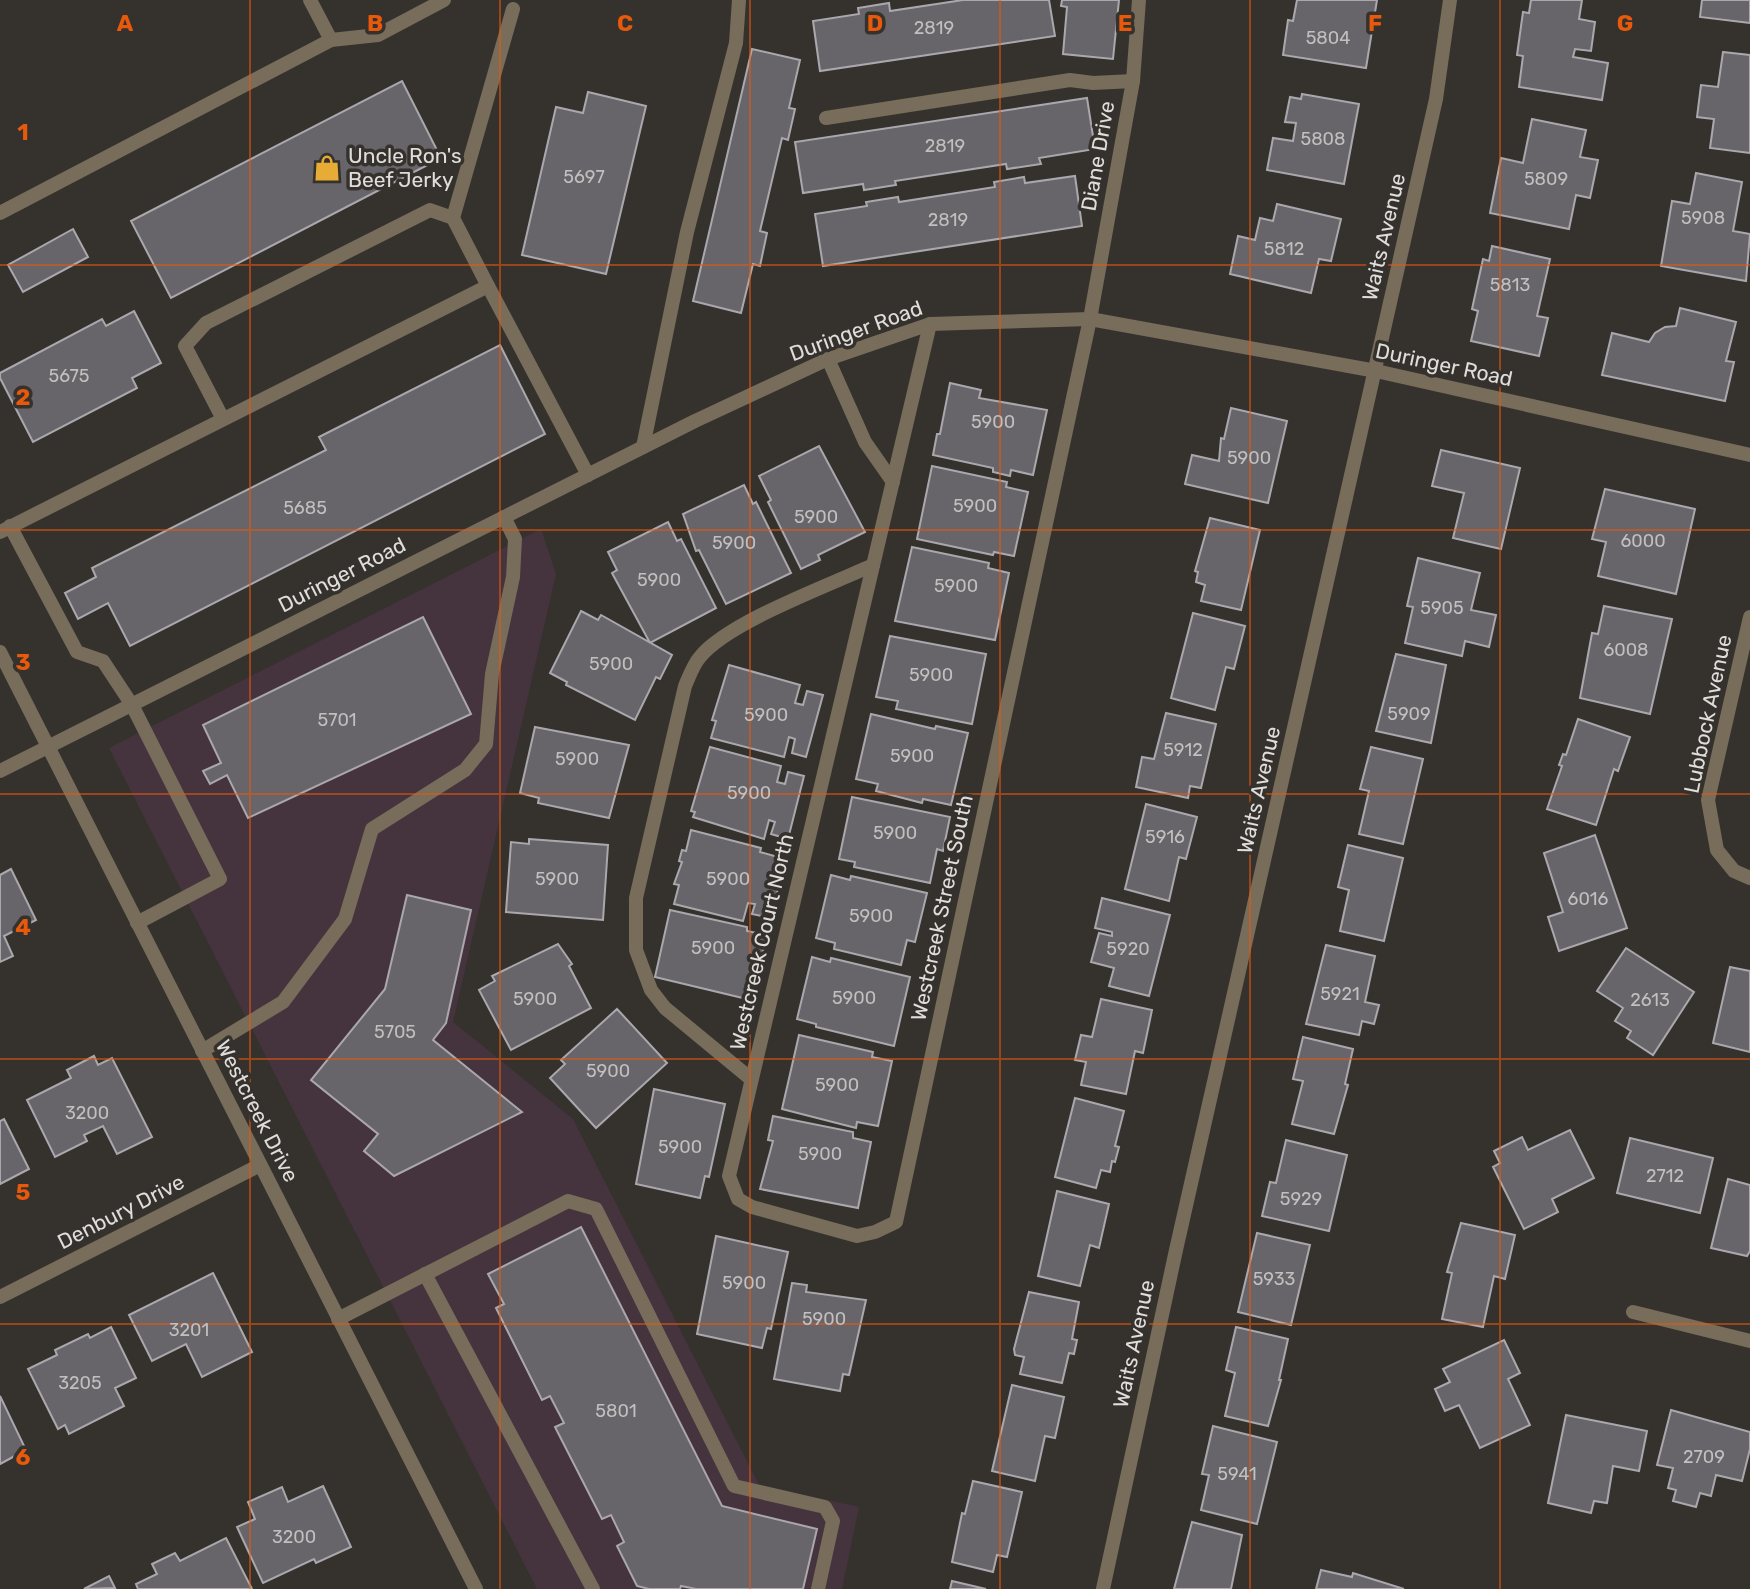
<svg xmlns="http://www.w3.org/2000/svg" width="1750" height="1589" viewBox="0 0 1750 1589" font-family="Rubik,sans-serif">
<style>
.commercial{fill:#45343e}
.building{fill:#67656a;stroke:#aaa8ad;stroke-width:2}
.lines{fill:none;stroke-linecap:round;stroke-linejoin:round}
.service{stroke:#776d5a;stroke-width:14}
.minor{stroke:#776d5a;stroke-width:14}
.tertiary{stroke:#776d5a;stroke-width:14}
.grid{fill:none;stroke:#e8590c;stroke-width:2;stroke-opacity:0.55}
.labels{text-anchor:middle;stroke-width:7;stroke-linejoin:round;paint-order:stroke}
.number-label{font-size:18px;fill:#c2bfbf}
.poi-label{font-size:21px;fill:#e0dddb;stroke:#35322e;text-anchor:start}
.street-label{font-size:21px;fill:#e0dddb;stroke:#35322e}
.grid-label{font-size:23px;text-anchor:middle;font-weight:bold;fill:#e8590c;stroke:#35322e;stroke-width:7;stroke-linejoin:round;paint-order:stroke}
</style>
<rect width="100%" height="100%" fill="#35322e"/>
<polygon class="commercial" points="541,529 556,574 453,1022 573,1119 759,1485 859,1507 842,1589 537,1589 109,748"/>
<g class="building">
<polygon points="963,0 1049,0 1055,36 820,71 813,21 859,14 858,8 889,3 890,11"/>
<polygon points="1062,0 1119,0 1113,59 1063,54 1067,7 1061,6"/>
<polygon points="1297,0 1377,0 1366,68 1283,55 1288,20 1293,21"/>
<polygon points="1531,0 1582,0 1579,19 1595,22 1591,51 1575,49 1573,57 1608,63 1602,100 1519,87 1523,56 1517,55 1523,12 1529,13"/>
<polygon points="1702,0 1750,0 1750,23 1700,17"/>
<polygon points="752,49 800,60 789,108 795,109 788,140 782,138 760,231 767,233 760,266 753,264 741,313 693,301"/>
<polygon points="1723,52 1750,55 1750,153 1710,148 1714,119 1697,117 1701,85 1718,87"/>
<polygon points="402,81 441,158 171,298 131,221"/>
<polygon points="588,92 646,106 606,274 522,255 556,107 583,113"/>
<polygon points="1302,94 1359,104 1344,184 1267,170 1273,138 1293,141 1296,123 1285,122 1290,97 1301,99"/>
<polygon points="1087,98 1095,149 1039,158 1041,164 1007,169 1006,164 895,181 896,185 864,190 863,184 803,193 795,142"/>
<polygon points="1532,119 1586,130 1580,157 1598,160 1590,198 1576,195 1569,229 1490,213 1501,158 1523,163"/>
<polygon points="1696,173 1742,182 1733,231 1750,234 1746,281 1661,266 1672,201 1690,204"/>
<polygon points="1075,176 1082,226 823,266 815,214 867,206 866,202 898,197 899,202 995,187 994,182 1024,177 1025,183"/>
<polygon points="1277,204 1341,219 1331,261 1319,259 1311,293 1230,274 1238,236 1255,240 1260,218 1273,221"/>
<polygon points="73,229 88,257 23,292 8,265"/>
<polygon points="1492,246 1550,259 1537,316 1548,318 1539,356 1471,341 1478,311 1472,309 1483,259 1489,261"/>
<polygon points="1680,308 1736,322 1726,361 1734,362 1725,401 1602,375 1612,333 1649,342 1655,333 1665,327 1676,326"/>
<polygon points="134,311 161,363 132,378 137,388 33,442 0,378 0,373 102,319 106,326"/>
<polygon points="500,345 545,434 130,646 108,603 78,619 65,593 96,577 92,568 326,450 319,437"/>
<polygon points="950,383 981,390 979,398 1047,410 1033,475 1011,470 1010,476 993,472 993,468 933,455 937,434 940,434"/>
<polygon points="1231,408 1287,421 1268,503 1185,484 1192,455 1219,461 1221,438 1224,439"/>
<polygon points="819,446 865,532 818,555 820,560 801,569 768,502 771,500 759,476"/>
<polygon points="1441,450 1520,468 1501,549 1453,538 1464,493 1432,486"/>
<polygon points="932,466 1007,482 1006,487 1028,492 1014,556 994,552 993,555 917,539"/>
<polygon points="744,485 753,504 756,502 791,573 726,604 699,550 696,551 683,514"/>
<polygon points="1605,489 1695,509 1676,594 1598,576 1606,542 1592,539"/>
<polygon points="1210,518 1260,530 1241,610 1201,601 1205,585 1196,582 1198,572 1195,571"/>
<polygon points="668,522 677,541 681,539 716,608 650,643 612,573 617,570 608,552"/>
<polygon points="912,547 989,563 988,568 1009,573 995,640 895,621"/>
<polygon points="1418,558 1480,573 1471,610 1496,615 1489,647 1465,641 1462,656 1405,643 1413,607 1407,606"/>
<polygon points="1604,606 1672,619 1650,714 1580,698 1592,633 1598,634"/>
<polygon points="581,611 598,620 601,615 672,655 660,679 656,677 635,720 566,685 567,682 550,673"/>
<polygon points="1193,613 1245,626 1234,669 1226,667 1215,710 1171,698"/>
<polygon points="423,617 471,714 248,818 227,775 210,784 203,771 221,763 203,725"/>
<polygon points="890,636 986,654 972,724 896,709 898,701 876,697"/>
<polygon points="1396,654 1446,665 1431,743 1376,731"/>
<polygon points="729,665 800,685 795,703 803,705 807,691 823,695 806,757 792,753 795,739 789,737 784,757 711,738 716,721 712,720"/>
<polygon points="1166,713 1216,724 1201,788 1190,786 1188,798 1136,787 1142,757 1154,759"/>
<polygon points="871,714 935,729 936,726 968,733 951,805 923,799 922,803 876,791 878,784 856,779"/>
<polygon points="1578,719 1630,737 1618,771 1614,769 1596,825 1547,809 1562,766 1559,765 1563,754 1566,755"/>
<polygon points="535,727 629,745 609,818 538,803 539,798 520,793"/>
<polygon points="710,747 781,766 777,782 785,784 788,772 804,776 788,839 771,834 775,822 769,820 764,839 693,817 695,812 691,811"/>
<polygon points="1371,747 1423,759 1403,844 1359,834 1369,791 1360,789"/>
<polygon points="852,797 950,817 943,851 937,849 930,883 854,867 855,862 839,859"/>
<polygon points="1146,804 1197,817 1186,859 1179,857 1169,901 1125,889"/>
<polygon points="691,830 761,848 760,852 785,859 771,918 752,914 755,904 748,903 743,921 674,904 679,885 674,884 682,862 679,861 682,850 686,851"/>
<polygon points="1595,835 1627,928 1559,951 1548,917 1563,912 1544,853"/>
<polygon points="529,839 608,845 603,920 506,912 511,842 529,844"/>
<polygon points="1348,845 1403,858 1384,941 1340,931 1349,890 1338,887"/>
<polygon points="11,869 36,920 4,936 13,956 0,962 0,875"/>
<polygon points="831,875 850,880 851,876 927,893 915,942 907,940 901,965 834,949 835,943 816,938"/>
<polygon points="407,895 471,910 446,1023 433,1040 522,1112 394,1176 364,1151 378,1134 311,1080 385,989"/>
<polygon points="1102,898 1170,915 1149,996 1109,986 1114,968 1091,962 1099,933 1112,936 1112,932 1095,928"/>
<polygon points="670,910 747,927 747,931 767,935 751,1000 655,977"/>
<polygon points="558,944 572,964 569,966 591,1008 511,1050 479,990 495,981 492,976"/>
<polygon points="1326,945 1375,956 1365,1002 1379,1005 1374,1024 1362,1021 1359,1035 1306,1024"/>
<polygon points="1626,948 1694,992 1653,1055 1627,1038 1631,1031 1615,1021 1623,1008 1597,991"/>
<polygon points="812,957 830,962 831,958 910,977 894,1046 816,1027 816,1024 797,1019"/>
<polygon points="1730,967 1750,971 1750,1052 1713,1043"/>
<polygon points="1101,999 1152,1010 1143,1053 1135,1051 1126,1094 1081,1085 1086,1062 1075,1060 1081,1035 1092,1037"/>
<polygon points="617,1009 667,1063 596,1128 550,1078 565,1064 561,1060"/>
<polygon points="799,1035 873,1052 872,1057 892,1061 878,1126 857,1122 856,1128 782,1109"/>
<polygon points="1303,1037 1353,1049 1345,1084 1348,1085 1334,1134 1292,1124 1303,1081 1293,1079"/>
<polygon points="94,1056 98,1065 112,1058 152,1137 117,1154 103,1126 84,1135 87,1141 55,1157 27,1100 71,1078 67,1070"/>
<polygon points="654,1089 725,1104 709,1177 705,1176 700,1198 636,1184"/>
<polygon points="1075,1098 1124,1111 1115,1146 1119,1147 1115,1162 1112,1161 1110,1172 1101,1170 1096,1188 1055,1177"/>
<polygon points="773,1116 853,1132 853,1138 871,1142 858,1208 760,1189 773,1141 768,1140"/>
<polygon points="4,1119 29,1169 0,1184 0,1121"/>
<polygon points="1570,1130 1594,1178 1552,1199 1558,1212 1524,1229 1493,1167 1500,1163 1494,1151 1522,1137 1528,1150"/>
<polygon points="1630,1138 1713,1158 1700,1213 1617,1193"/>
<polygon points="1286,1140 1347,1155 1329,1231 1262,1216 1270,1182 1276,1183"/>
<polygon points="1728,1179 1750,1185 1750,1251 1747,1256 1711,1248"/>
<polygon points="1057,1191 1109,1204 1099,1248 1090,1245 1080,1286 1038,1276"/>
<polygon points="1461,1223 1515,1235 1505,1279 1494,1276 1483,1327 1442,1319 1452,1273 1447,1272"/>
<polygon points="581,1227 722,1506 817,1529 803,1589 696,1589 681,1586 680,1589 649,1589 637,1586 617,1546 624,1542 611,1515 602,1519 555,1427 564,1423 550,1396 542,1400 496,1308 504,1304 488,1274"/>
<polygon points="1257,1233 1310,1245 1291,1325 1238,1312"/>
<polygon points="716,1236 788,1252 771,1329 767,1328 762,1348 697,1334"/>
<polygon points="213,1273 252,1352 202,1377 186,1344 152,1361 129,1315"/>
<polygon points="792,1283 807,1285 806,1292 866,1300 849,1375 843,1374 840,1391 774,1379"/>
<polygon points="1029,1292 1079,1302 1072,1339 1077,1340 1074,1354 1069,1353 1062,1383 1020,1374 1024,1357 1015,1355 1014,1349"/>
<polygon points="111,1327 136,1378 115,1388 124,1406 69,1434 65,1425 58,1429 28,1369 57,1355 55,1350 88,1334 90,1338"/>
<polygon points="1236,1327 1288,1339 1279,1380 1281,1380 1268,1426 1225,1416 1235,1373 1226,1370"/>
<polygon points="1504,1340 1520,1373 1508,1379 1530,1425 1480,1448 1459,1405 1445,1411 1435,1389 1450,1382 1443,1369"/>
<polygon points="1012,1385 1064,1397 1055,1438 1045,1436 1035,1481 992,1471"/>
<polygon points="0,1396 26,1450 0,1464"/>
<polygon points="1671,1410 1750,1432 1750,1449 1742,1481 1716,1475 1711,1496 1700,1493 1696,1507 1673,1501 1676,1490 1668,1488 1673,1468 1657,1465"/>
<polygon points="1566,1415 1647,1431 1639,1471 1613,1466 1607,1503 1594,1501 1591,1513 1548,1503"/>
<polygon points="1213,1426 1277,1442 1257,1524 1201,1510 1209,1475 1202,1474"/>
<polygon points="973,1481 1022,1492 1007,1557 997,1555 993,1572 952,1562 962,1513 965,1514"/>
<polygon points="323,1486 351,1547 316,1563 314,1559 263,1583 237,1527 255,1519 248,1502 282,1487 288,1502"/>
<polygon points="1192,1522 1242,1535 1231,1589 1174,1589"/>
<polygon points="226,1538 252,1589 138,1589 136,1584 157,1574 152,1564 175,1553 180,1561"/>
<polygon points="1321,1570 1352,1577 1353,1573 1404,1589 1316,1589"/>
<polygon points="109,1576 115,1588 84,1589"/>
<polygon points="952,1581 986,1589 950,1589"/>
</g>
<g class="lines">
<g class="service">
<polyline points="310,0 331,40"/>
<polyline points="826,118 1070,80 1093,83 1133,81"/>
<polyline points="0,213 331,40 378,35 444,0"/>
<polyline points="453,218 513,9"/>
<polyline points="488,286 588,475"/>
<polyline points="1090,319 1133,81 1139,0"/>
<polyline points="643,447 687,232 736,43 739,0"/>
<polyline points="10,526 77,652 103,661 132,705 220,879 137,923"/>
<polyline points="0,532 488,286 453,218 430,210 206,323 185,346 223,419"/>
<polyline points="202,1051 283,1002 345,919 372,829 465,770 486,744 492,674 513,577 515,539 504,517"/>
<polyline points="425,1274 593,1589"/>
<polyline points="338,1319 568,1201 596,1209 734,1486 825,1507 833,1521 818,1589"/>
</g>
<g class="minor">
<polyline points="930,324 729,1176 738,1199 752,1207 857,1236 875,1232 896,1222 1090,319"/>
<polyline points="828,359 865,442 893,482"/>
<polyline points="1750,617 1708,800 1717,850 1734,871 1750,878"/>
<polyline points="0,771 695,421 828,359 930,324 1090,319 1376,371 1750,455"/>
<path d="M751,1079L665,1008L651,990L636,950V898L685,686C689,677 693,665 700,657C728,622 830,585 873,565"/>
<polyline points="0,1297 260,1165"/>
<polyline points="1633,1312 1750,1341"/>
<polyline points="1103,1589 1176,1250 1436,99 1450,0"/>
</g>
<polyline class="tertiary" points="0,652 476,1589"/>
</g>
<path class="grid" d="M250,0V1589M500,0V1589M750,0V1589M1000,0V1589M1250,0V1589M1500,0V1589M0,265H1750M0,530H1750M0,794H1750M0,1059H1750M0,1324H1750"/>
<defs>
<g id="shop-bare" transform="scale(2.1)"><path d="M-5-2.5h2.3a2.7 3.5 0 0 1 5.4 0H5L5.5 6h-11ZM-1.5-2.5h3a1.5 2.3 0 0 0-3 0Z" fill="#e7ac36" stroke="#35322e" stroke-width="2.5" paint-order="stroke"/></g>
</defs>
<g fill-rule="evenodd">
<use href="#shop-bare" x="327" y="168"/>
</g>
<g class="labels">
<g class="number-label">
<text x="934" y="34">2819</text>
<text x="1328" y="44">5804</text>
<text x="1323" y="145">5808</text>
<text x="945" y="152">2819</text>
<text x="584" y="183">5697</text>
<text x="1546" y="185">5809</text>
<text x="1703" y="224">5908</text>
<text x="948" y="226">2819</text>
<text x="1284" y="255">5812</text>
<text x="1510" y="291">5813</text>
<text x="69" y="382">5675</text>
<text x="993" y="428">5900</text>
<text x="1249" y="464">5900</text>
<text x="975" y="512">5900</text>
<text x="305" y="514">5685</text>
<text x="816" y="523">5900</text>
<text x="1643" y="547">6000</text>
<text x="734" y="549">5900</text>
<text x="659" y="586">5900</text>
<text x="956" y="592">5900</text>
<text x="1442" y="614">5905</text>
<text x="1626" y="656">6008</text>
<text x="611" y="670">5900</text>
<text x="931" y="681">5900</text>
<text x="1409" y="720">5909</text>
<text x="766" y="721">5900</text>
<text x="337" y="726">5701</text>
<text x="1183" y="756">5912</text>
<text x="912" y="762">5900</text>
<text x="577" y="765">5900</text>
<text x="749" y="799">5900</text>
<text x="895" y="839">5900</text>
<text x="1165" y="843">5916</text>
<text x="557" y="885">5900</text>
<text x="728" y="885">5900</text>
<text x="1588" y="905">6016</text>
<text x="871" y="922">5900</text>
<text x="713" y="954">5900</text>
<text x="1128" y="955">5920</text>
<text x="1340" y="1000">5921</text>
<text x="854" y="1004">5900</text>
<text x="535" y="1005">5900</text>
<text x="1650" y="1006">2613</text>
<text x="395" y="1038">5705</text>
<text x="608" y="1077">5900</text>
<text x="837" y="1091">5900</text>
<text x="87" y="1119">3200</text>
<text x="680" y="1153">5900</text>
<text x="820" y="1160">5900</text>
<text x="1665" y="1182">2712</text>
<text x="1301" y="1205">5929</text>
<text x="1274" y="1285">5933</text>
<text x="744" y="1289">5900</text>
<text x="824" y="1325">5900</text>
<text x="189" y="1336">3201</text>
<text x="80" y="1389">3205</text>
<text x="616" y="1417">5801</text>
<text x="1704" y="1463">2709</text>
<text x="1237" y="1480">5941</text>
<text x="294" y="1543">3200</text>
</g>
<g class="poi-label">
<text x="348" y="163">Uncle Ron's<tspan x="348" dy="24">Beef Jerky</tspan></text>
</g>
<g class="street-label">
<text transform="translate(1098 156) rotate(-80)" y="7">Diane Drive</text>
<text transform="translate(1384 237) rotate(-77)" y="7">Waits Avenue</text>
<text transform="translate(856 331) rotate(-20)" y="7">Duringer Road</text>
<text transform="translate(1444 365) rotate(12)" y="7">Duringer Road</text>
<text transform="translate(342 575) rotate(-27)" y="7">Duringer Road</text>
<text transform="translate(1708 714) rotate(-78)" y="7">Lubbock Avenue</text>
<text transform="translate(1259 790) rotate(-77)" y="7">Waits Avenue</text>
<text transform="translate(942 908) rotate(-78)" y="7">Westcreek Street South</text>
<text transform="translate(762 942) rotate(-77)" y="7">Westcreek Court North</text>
<text transform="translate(257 1111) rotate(63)" y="7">Westcreek Drive</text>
<text transform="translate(121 1212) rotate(-27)" y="7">Denbury Drive</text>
<text transform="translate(1134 1344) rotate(-78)" y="7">Waits Avenue</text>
</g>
</g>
<g class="grid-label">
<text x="125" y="31">A</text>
<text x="375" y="31">B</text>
<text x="625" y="31">C</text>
<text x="875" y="31">D</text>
<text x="1125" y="31">E</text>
<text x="1375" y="31">F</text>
<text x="1625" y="31">G</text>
<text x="23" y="140">1</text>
<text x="23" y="405">2</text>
<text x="23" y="670">3</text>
<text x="23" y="935">4</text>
<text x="23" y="1200">5</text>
<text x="23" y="1465">6</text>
</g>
</svg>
